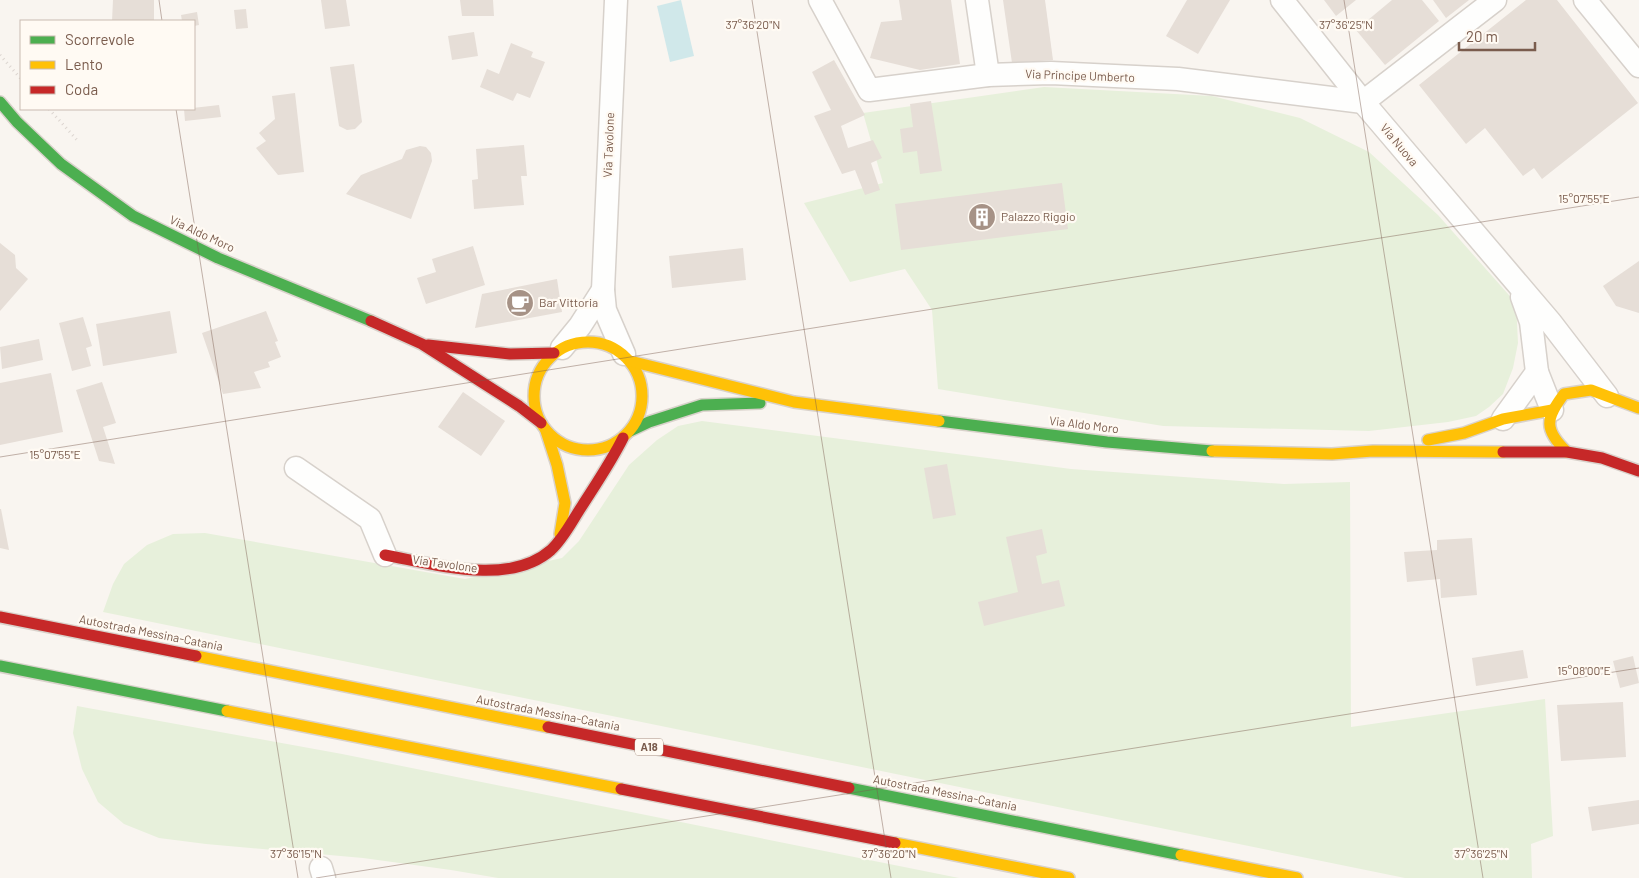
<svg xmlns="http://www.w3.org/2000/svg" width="1639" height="878" viewBox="0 0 1639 878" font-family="Barlow,sans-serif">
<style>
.green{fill:#e7f0db}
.water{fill:#d0e8ea}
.building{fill:#e6ded7}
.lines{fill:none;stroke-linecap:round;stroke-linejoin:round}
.street-casing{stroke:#d7d1cb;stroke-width:25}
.fast-casing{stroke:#d9d2cb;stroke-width:14}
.slow-casing{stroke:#d9d2cb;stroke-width:14}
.jam-casing{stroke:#d9d2cb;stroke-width:14}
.path{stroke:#dcd5d0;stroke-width:3;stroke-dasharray:1 4;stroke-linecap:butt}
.street{stroke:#fefefd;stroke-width:22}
.fast{stroke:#4caf50;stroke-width:11}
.slow{stroke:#ffc107;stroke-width:11}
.jam{stroke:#c62828;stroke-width:11}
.ticks{fill:none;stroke:#7a5c4d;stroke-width:1;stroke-opacity:0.45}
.labels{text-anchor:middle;stroke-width:4.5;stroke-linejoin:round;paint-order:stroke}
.shield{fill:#fffaf3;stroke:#a28b7f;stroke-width:1}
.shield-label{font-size:11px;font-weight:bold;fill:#7a5c4d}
.street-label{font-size:12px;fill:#7a5c4d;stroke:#fffaf3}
.poi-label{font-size:12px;fill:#7a5c4d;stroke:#fffaf3;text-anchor:start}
.ticks-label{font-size:12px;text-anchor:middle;fill:#7a5c4d;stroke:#fffaf3;stroke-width:4.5;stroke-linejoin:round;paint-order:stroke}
</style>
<rect width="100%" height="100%" fill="#f9f5f0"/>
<g class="green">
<polygon points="1044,87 1212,96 1300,118 1369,152 1438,215 1516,303 1518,343 1513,368 1503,394 1489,407 1476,416 1448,422 1369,431 1163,426 938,389 932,310 905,269 850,282 804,203 883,183 863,113"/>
<polygon points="702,421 1071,469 1284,484 1350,482 1351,727 1545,699 1553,836 1531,844 1532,878 1405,878 103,612 113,584 124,564 147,545 173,534 205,533 465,579 562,558 579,541 629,465 657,440 678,426"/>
<polygon points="77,706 342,754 959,878 498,878 451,870 363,858 206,844 159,838 124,824 98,802 82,769 73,733"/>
</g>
<polygon class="water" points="681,0 694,56 670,62 657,6"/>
<g class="building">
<polygon points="113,0 154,0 154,21 112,21"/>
<polygon points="321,0 346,0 350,26 325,29"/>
<polygon points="460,0 493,0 494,16 462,16"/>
<polygon points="899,0 951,0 960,64 920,70 870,58 881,22 902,20"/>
<polygon points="1003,0 1045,0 1053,60 1012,63"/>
<polygon points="1187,0 1230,0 1198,54 1166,36"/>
<polygon points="1324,0 1356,0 1336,16"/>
<polygon points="1392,0 1422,0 1439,21 1385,65 1356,30"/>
<polygon points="1433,0 1469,0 1446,18"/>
<polygon points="1526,0 1557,0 1638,103 1542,179 1534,168 1523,176 1485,128 1466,144 1419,85"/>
<polygon points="246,9 248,28 236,29 234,10"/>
<polygon points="197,12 199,25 194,26 194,21 182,21 181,15"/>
<polygon points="474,32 478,56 452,60 448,36"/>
<polygon points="511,43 533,52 531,57 545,62 530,98 517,93 513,101 480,87 487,69 499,74"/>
<polygon points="834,60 865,115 841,126 848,148 873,140 882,158 871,163 880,190 865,195 855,170 842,174 814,116 831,110 812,72"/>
<polygon points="354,64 362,122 355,129 347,130 339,126 330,67"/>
<polygon points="295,93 304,172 278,175 256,148 266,141 259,133 275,119 272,96"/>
<polygon points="931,101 942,171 920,174 917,151 903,153 900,129 913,127 910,104"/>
<polygon points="219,105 221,117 185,121 184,109"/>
<polygon points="524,145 527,176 521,176 524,205 474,209 472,180 478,179 476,149"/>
<polygon points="420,146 426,147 431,153 432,161 411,219 346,194 361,175 402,159 406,150"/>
<polygon points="1062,183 1068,229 901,250 895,204"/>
<polygon points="0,243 15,255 16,268 28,279 0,311"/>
<polygon points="473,246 485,285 426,304 417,278 436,272 432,259"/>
<polygon points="743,248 746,280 672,288 669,256"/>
<polygon points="1639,261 1639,313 1616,306 1603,286"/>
<polygon points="557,279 562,312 475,328 482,294"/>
<polygon points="170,311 177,353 103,366 96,324"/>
<polygon points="266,311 278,341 275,342 281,357 268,362 270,367 254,372 261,388 223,394 202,333"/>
<polygon points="83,317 92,346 86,348 91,366 72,371 59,323"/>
<polygon points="39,339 43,360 2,369 0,347"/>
<polygon points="51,373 63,432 0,445 0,383"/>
<polygon points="102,382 116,423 103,427 115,464 99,461 76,390"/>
<polygon points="463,392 505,421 481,456 438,427"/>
<polygon points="947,464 956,515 933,519 924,468"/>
<polygon points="0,509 1,509 9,550 0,548"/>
<polygon points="1042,529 1047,553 1036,556 1042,584 1059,580 1065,606 984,626 978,602 1018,592 1006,537"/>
<polygon points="1472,538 1477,595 1441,598 1440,579 1407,582 1404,552 1437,550 1437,540"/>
<polygon points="1523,650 1528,678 1476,686 1472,658"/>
<polygon points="1633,656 1639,683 1620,688 1613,661"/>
<polygon points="1623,702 1626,757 1561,761 1557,705"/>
<polygon points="1639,800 1639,824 1592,831 1588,807"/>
</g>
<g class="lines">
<g class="street-casing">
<g id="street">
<polyline points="616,0 603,290 605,310 624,354"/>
<polyline points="820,0 869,90 988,75 1051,73 1178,79 1363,102"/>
<polyline points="977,0 988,75"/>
<polyline points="1282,0 1363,102 1551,323 1607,396"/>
<polyline points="1585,0 1639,66"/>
<polyline points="1363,102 1495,0"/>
<polyline points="562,348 580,326 603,290"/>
<polyline points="1537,372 1552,410"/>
<polyline points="1503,419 1537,372 1531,322 1522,297"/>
<polyline points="296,468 370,519 385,555"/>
<polyline points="321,868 324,878"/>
</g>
</g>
<g class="fast-casing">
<g id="fast">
<polyline points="0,102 17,122 61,164 133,216 218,258 371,321"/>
<polyline points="939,421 1107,442 1212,451"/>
<polyline points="630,431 649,422 702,405 760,403"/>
<polyline points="0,666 227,711"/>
<polyline points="849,788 1181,855"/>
</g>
</g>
<g class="slow-casing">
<g id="slow">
<circle cx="588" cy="396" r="54"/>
<polyline points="630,361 794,402 939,421"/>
<polyline points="546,431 557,465 565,503 560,534"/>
<polyline points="1428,440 1464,433 1503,419 1552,410"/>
<polyline points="1212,451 1332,454 1373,451 1503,452"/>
<path d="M1567,452C1544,430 1545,419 1564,394L1591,390L1639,408"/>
<polyline points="196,656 548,727"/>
<polyline points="227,711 621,789"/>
<polyline points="895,843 1069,878"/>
<polyline points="1181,855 1297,878"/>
</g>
</g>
<g class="jam-casing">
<g id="jam">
<polyline points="371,321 422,344 519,406 541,423"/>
<polyline points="428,345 510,354 554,353"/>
<polyline points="1503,452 1567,452 1602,458 1639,471"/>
<path d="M385,555C434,564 509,587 551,550C564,538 572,521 582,506C596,484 611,462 623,438"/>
<polyline points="0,617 196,656"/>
<polyline points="548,727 849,788"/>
<polyline points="621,789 895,843"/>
</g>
</g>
<g class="path">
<polyline points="0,55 21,79"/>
<polyline points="49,109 78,141"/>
</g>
<use href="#street" class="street"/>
<use href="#fast" class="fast"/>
<use href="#slow" class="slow"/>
<use href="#jam" class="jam"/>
</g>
<path class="ticks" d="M159,0L162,21M752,0L891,878M1344,0L1483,878M176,109L298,878M0,457L1639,197M316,878L1639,668"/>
<defs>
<g id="building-disc" transform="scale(1.4375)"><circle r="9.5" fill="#a69286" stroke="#fffaf3"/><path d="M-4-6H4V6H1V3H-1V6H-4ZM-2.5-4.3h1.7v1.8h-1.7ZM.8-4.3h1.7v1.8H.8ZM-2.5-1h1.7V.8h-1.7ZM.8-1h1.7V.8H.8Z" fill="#fff"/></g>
<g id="cafe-disc" transform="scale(1.4375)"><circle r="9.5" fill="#a69286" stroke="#fffaf3"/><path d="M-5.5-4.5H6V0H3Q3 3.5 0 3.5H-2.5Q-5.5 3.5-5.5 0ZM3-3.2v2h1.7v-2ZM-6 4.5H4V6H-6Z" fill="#fff"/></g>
</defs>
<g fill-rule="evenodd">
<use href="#building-disc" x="982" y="217"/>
<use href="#cafe-disc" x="520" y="303"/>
</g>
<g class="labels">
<rect class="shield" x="635" y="738.5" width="28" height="17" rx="4"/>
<g class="shield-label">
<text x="649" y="751">A18</text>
</g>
<g class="street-label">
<text transform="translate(1080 76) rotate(2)" y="4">Via Principe Umberto</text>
<text transform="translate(609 145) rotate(-88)" y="4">Via Tavolone</text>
<text transform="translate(1399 145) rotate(50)" y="4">Via Nuova</text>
<text transform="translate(202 234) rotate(25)" y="4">Via Aldo Moro</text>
<text transform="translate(1084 425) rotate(7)" y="4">Via Aldo Moro</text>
<text transform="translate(445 564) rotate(8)" y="4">Via Tavolone</text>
<text transform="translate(151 633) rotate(11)" y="4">Autostrada Messina-Catania</text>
<text transform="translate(548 713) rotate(11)" y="4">Autostrada Messina-Catania</text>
<text transform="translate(945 793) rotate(11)" y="4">Autostrada Messina-Catania</text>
</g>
<g class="poi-label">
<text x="1001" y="221">Palazzo Riggio</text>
<text x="539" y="307">Bar Vittoria</text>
</g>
</g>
<g class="ticks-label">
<text x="753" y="29">37°36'20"N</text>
<text x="1346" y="29">37°36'25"N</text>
<text x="1584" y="203">15°07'55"E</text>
<text x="55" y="459">15°07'55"E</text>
<text x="1584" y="675">15°08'00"E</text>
<text x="296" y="858">37°36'15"N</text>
<text x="889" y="858">37°36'20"N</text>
<text x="1481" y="858">37°36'25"N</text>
</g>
<rect x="20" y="20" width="175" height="90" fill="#fffaf3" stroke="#cabbb1"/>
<rect x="30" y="36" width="25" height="8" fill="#4caf50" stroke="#cabbb1"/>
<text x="65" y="45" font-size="15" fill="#7a5c4d">Scorrevole</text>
<rect x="30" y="61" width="25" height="8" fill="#ffc107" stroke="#cabbb1"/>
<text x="65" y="70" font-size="15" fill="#7a5c4d">Lento</text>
<rect x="30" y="86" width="25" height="8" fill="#c62828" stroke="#cabbb1"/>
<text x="65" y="95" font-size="15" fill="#7a5c4d">Coda</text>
<path d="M1459 42v8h76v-8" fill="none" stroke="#7a5c4d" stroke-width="2.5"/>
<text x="1466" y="42" font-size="15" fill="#7a5c4d" stroke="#fffaf3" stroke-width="4" paint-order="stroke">20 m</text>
</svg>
